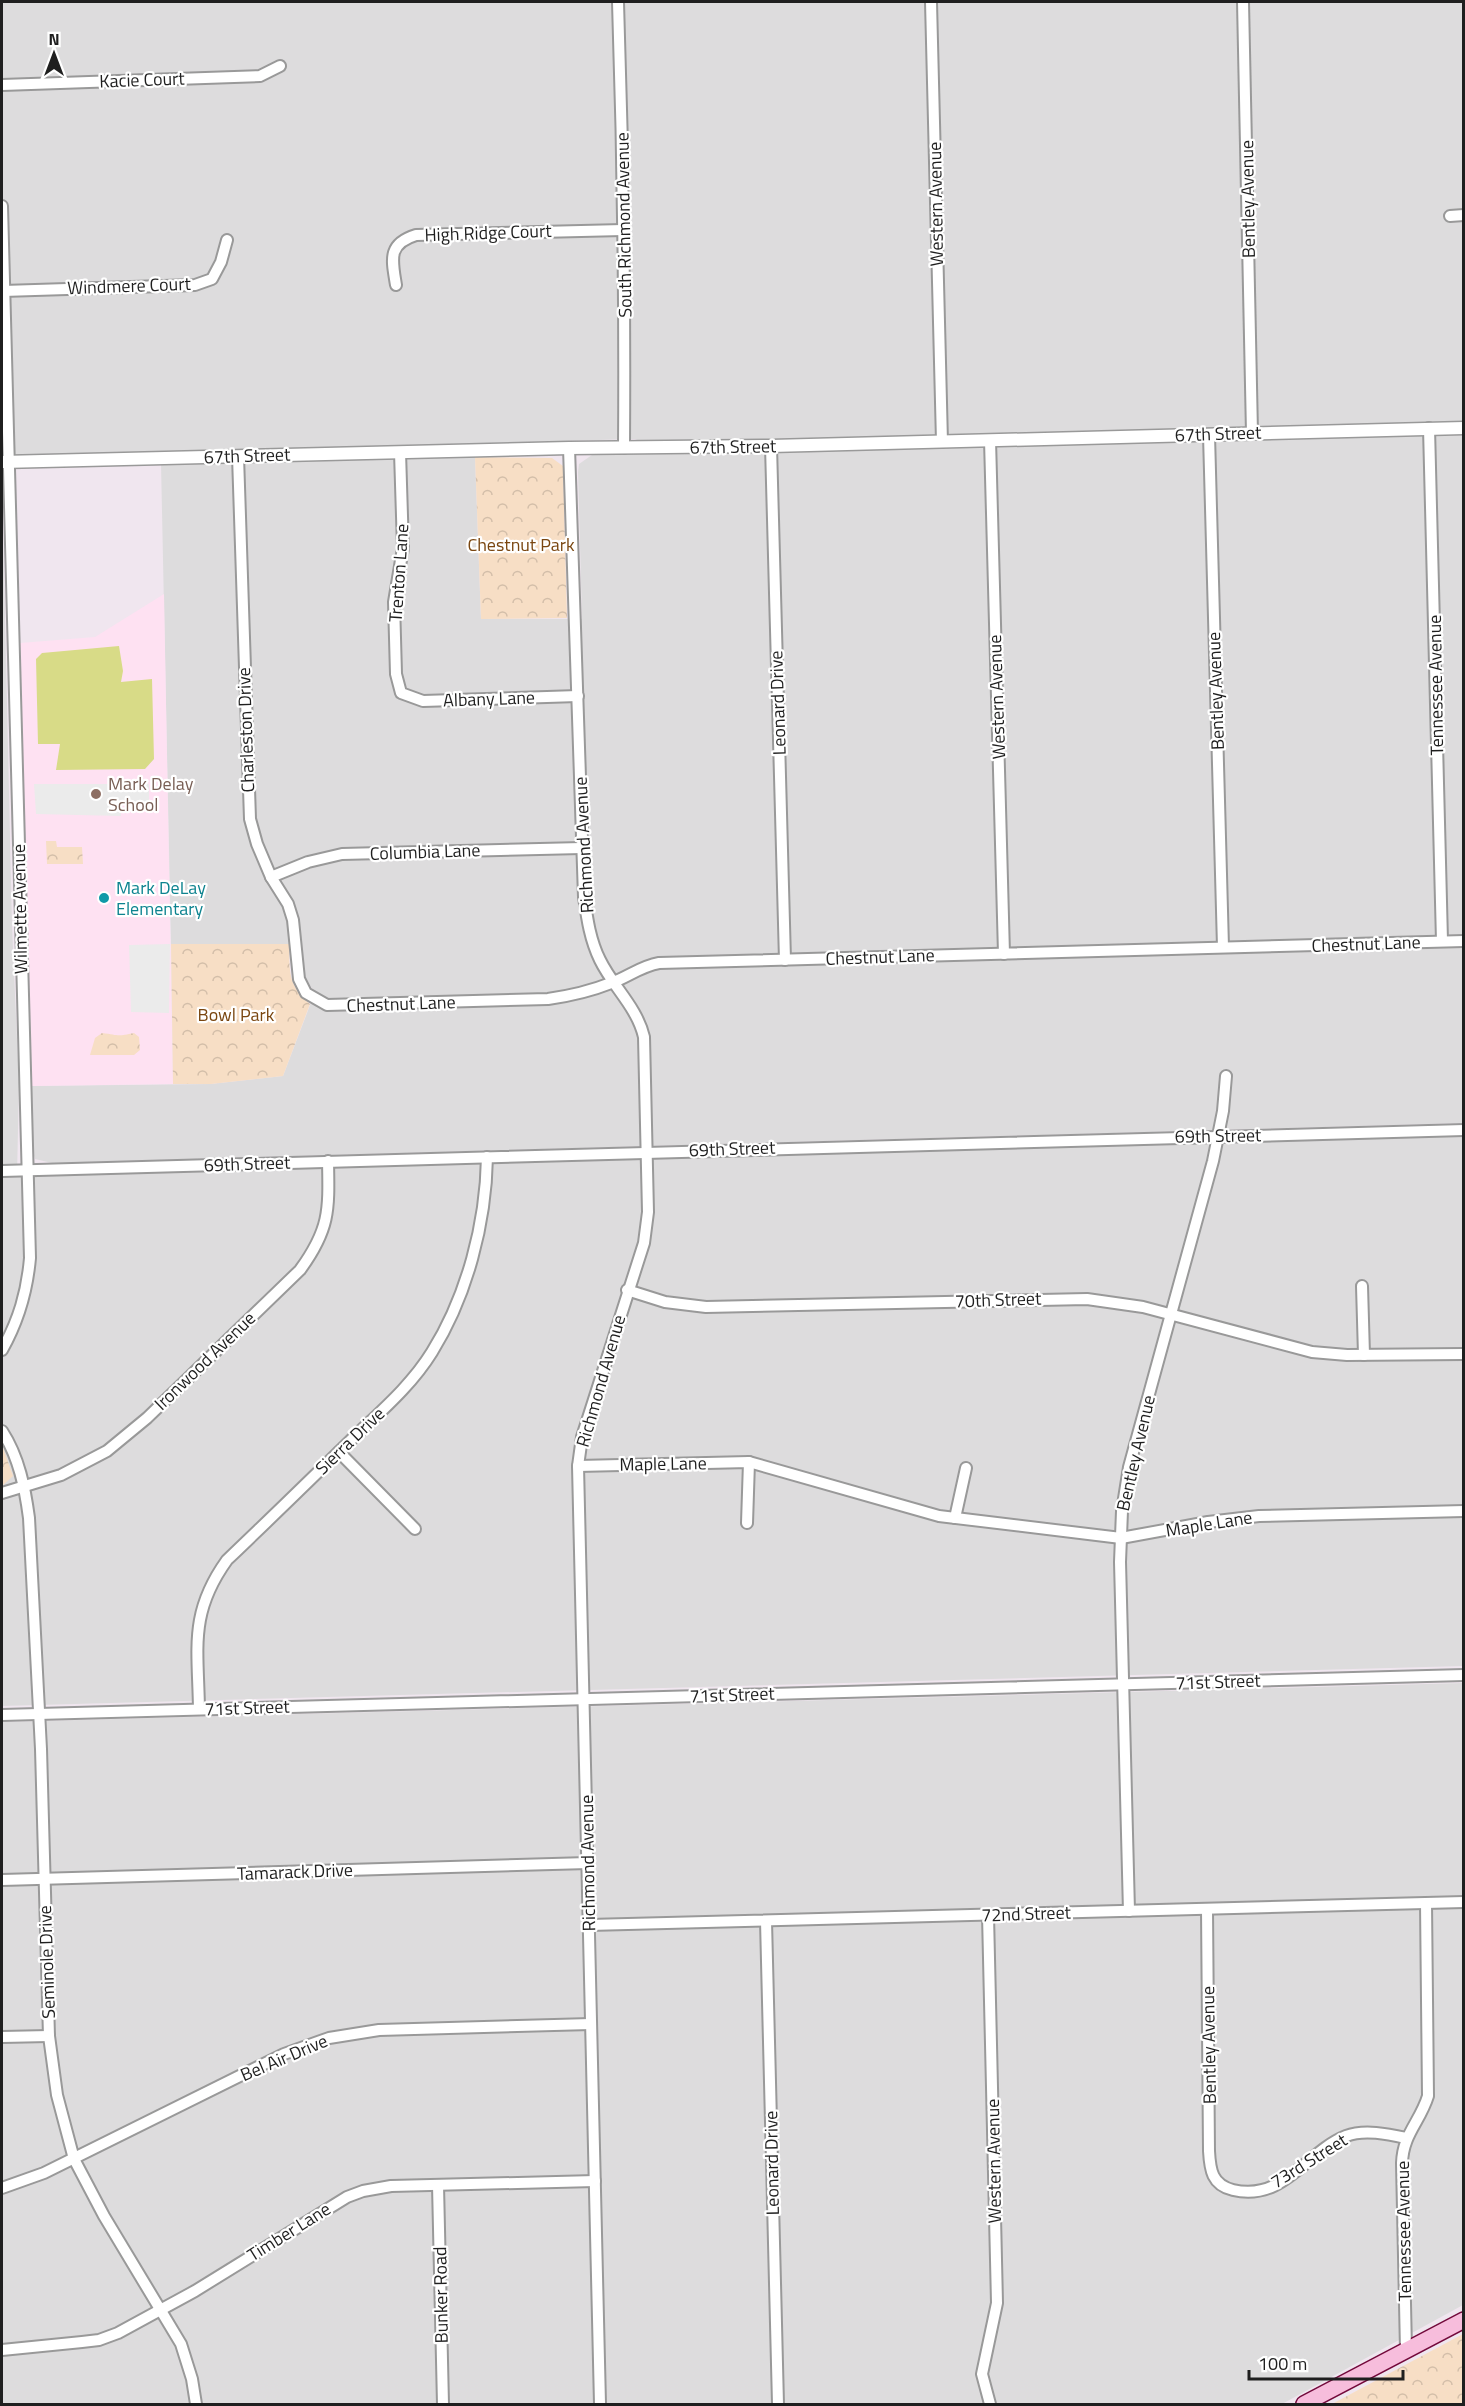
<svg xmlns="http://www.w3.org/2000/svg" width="1465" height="2406" viewBox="0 0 1465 2406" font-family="'Titillium Web',sans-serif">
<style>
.residential{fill:#dddcdd}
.education{fill:#fee1f2}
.park{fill:url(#park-crowns)}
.pitch{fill:#d8db87}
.parking{fill:#ebebeb}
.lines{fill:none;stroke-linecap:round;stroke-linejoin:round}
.minor-casing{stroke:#999;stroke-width:14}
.tertiary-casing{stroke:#999;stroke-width:15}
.secondary-casing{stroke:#73093b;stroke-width:18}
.minor{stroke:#fff;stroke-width:10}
.tertiary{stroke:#fff;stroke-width:12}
.secondary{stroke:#f7bddc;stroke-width:15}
.education-dot{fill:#8d6e63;stroke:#fff;stroke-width:2}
.culture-dot{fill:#0f9aa8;stroke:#fff;stroke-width:2}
.labels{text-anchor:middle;stroke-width:4.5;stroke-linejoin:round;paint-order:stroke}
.street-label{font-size:18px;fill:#1f1f1f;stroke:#fff}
.park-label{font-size:18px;fill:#7a4610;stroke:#fff}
.education-label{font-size:18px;fill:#785e54;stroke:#fff;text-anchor:start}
.culture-label{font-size:18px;fill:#0d838f;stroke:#fff;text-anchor:start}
</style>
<defs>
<pattern id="park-crowns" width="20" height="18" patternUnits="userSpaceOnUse" patternTransform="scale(1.5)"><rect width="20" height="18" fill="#f7dec5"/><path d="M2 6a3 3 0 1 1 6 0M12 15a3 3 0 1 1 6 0" fill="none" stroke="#d3bea9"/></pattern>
</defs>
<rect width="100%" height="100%" fill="#f0e6ef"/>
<g class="residential">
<polygon points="2,2 1463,2 1463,422 646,444 635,439 2,457"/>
<polygon points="1463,435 1463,1123 52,1163 35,1159 32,1150 32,1086 211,1084 283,1076 315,992 305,979 302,944 171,944 161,463 475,457 481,619 582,619 578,472 579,464 592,455"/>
<polygon points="2,481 12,926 19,1084 17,1176 1463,1135 1463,1666 2,1706"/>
<polygon points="1463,1683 1463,2305 1282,2404 2,2404 2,1722"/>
</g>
<polygon class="education" points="164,594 173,1084 32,1086 20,643 95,637"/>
<g class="park">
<polygon points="475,457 552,458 563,466 567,618 481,619"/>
<polygon points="46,841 56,841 57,847 82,847 83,864 47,864"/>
<path d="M171,944H289C290,971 287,985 310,1004L283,1076L211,1084H173Z"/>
<path d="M102,1033C119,1035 116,1037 134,1033L139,1037L140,1050L134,1055H90L95,1038Z"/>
<polygon points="2,1445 13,1476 2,1486"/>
<polygon points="1463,2334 1463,2404 1332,2404"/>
</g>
<polygon class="pitch" points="119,646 123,671 121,682 152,679 154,759 145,769 56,770 60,744 38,744 36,659 42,653"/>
<g class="parking">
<polygon points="34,784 149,784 149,803 120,803 121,816 36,814"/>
<polygon points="170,944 169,1013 131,1012 129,945"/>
</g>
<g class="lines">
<g class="minor-casing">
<g id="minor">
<path d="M618,2C623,150 625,299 624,448"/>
<polyline points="931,2 942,442"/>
<polyline points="1243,2 1252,433"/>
<polyline points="2,85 260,76 280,66"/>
<path d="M2,206L30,1258C27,1292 19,1320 2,1350"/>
<polyline points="1450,216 1464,215"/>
<path d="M396,285C392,260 387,244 416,235L623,230"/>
<polyline points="3,291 195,285 212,279 221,262 227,240"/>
<polyline points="1429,428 1442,941"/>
<polyline points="1209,435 1223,947"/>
<polyline points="990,440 1004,954"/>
<polyline points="771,446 785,960"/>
<path d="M569,448L584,897C587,918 590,940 600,960C613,987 637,1007 644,1037L648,1212L644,1243L582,1437L578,1466L600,2404"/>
<polyline points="400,452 403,548 394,602 396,674 401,693 423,701 578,696"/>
<path d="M238,456L250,819L257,844L271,877L288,904L293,920L299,979L306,993L327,1005L548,999C569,996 591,991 611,983C628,977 641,966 659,963L1464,941"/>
<polyline points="271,877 308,862 342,854 582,848"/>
<polyline points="2,1171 1464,1130"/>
<polyline points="1362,1286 1364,1355"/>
<polyline points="627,1290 665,1302 706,1307 1087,1299 1143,1307 1312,1352 1347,1355 1464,1354"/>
<path d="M2,1431C19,1457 25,1488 29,1518L41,1749L49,2036L57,2095L74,2159L104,2216L181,2344L192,2379L196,2404"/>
<polyline points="339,1452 415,1529"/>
<polyline points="578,1466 749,1462 939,1516 1121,1538 1208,1522 1259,1516 1464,1511"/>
<path d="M2,1493L61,1475L107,1451L147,1418L300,1270C330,1229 329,1210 328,1161"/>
<polyline points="955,1518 966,1468"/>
<polyline points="747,1523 749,1462"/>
<path d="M199,1709C198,1647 189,1613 227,1560C269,1520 310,1480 352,1439C380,1412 411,1386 432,1352C467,1296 486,1223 487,1157"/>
<polyline points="2,1715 1464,1675"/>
<polyline points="2,1880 588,1863"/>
<path d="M1207,1909L1209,2151C1210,2170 1212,2185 1233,2190C1284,2202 1306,2152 1346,2136C1364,2129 1388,2134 1406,2138"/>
<polyline points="1129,1911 1120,1562 1122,1511 1129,1467 1213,1161 1223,1111 1226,1076"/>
<polyline points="988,1915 997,2303 982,2374 990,2404"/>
<polyline points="766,1921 778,2404"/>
<polyline points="589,1925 1464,1902"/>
<polyline points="2,2037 49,2036"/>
<polyline points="438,2185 443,2404"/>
<polyline points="2,2188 44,2173 284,2054 329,2038 379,2030 591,2024"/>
<polyline points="2,2350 82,2342 99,2340 118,2333 195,2291 347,2197 363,2191 391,2186 595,2181"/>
<path d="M1406,2350L1402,2163C1403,2134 1420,2122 1428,2096L1426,1903"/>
</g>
</g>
<g class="tertiary-casing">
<polyline id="tertiary" points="2,462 569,448 771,446 1464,428"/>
</g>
<g class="secondary-casing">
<polyline id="secondary" points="1304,2404 1464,2320"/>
</g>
<use href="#minor" class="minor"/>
<use href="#tertiary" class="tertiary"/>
<use href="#secondary" class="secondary"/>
</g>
<circle class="education-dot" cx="96" cy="794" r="6"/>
<circle class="culture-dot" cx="104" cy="898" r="6"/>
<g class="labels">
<g class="street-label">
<text transform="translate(142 80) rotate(-2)" y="6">Kacie Court</text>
<text transform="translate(1248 199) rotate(-91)" y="6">Bentley Avenue</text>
<text transform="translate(936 204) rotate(-91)" y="6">Western Avenue</text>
<text transform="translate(624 225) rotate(-91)" y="6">South Richmond Avenue</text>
<text transform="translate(488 233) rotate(-2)" y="6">High Ridge Court</text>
<text transform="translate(129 286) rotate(-2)" y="6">Windmere Court</text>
<text transform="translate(1218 434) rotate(-2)" y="6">67th Street</text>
<text transform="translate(733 447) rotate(-1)" y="6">67th Street</text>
<text transform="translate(247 456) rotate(-2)" y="6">67th Street</text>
<text transform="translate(399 573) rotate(-86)" y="6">Trenton Lane</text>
<text transform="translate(1436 685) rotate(-91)" y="6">Tennessee Avenue</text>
<text transform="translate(1216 691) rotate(-92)" y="6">Bentley Avenue</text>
<text transform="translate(997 697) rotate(-92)" y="6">Western Avenue</text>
<text transform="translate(489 699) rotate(-2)" y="6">Albany Lane</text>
<text transform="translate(778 703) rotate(-92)" y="6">Leonard Drive</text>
<text transform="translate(246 730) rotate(-92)" y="6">Charleston Drive</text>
<text transform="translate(584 845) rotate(-93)" y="6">Richmond Avenue</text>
<text transform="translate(425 852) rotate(-2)" y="6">Columbia Lane</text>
<text transform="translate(20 909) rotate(-91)" y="6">Wilmette Avenue</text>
<text transform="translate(1366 944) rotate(-2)" y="6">Chestnut Lane</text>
<text transform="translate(880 957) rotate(-2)" y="6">Chestnut Lane</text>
<text transform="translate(401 1004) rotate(-2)" y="6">Chestnut Lane</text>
<text transform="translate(1218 1136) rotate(-1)" y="6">69th Street</text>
<text transform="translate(732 1149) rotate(-2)" y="6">69th Street</text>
<text transform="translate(247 1164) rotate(-2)" y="6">69th Street</text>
<text transform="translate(998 1300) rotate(-2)" y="6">70th Street</text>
<text transform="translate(205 1361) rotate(-44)" y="6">Ironwood Avenue</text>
<text transform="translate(601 1381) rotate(-74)" y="6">Richmond Avenue</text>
<text transform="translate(350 1441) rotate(-44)" y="6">Sierra Drive</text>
<text transform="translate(1136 1453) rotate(-77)" y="6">Bentley Avenue</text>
<text transform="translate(663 1464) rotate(-1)" y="6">Maple Lane</text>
<text transform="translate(1209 1524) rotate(-9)" y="6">Maple Lane</text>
<text transform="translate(1218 1682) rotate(-2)" y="6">71st Street</text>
<text transform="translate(732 1695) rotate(-2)" y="6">71st Street</text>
<text transform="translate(247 1708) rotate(-2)" y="6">71st Street</text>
<text transform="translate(588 1863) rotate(-91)" y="6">Richmond Avenue</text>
<text transform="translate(295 1872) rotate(-2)" y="6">Tamarack Drive</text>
<text transform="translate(1026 1914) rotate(-2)" y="6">72nd Street</text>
<text transform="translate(47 1962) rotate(-92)" y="6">Seminole Drive</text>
<text transform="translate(1209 2045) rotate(-91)" y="6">Bentley Avenue</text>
<text transform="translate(284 2058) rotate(-23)" y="6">Bel Air Drive</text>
<text transform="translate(994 2161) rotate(-91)" y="6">Western Avenue</text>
<text transform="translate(1309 2161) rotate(-32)" y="6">73rd Street</text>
<text transform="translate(772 2163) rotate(-91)" y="6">Leonard Drive</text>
<text transform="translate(1404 2231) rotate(-91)" y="6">Tennessee Avenue</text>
<text transform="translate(289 2232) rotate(-32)" y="6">Timber Lane</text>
<text transform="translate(441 2295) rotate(-91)" y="6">Bunker Road</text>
</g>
<g class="park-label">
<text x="521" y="551">Chestnut Park</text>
<text x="236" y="1021">Bowl Park</text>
</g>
<g class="education-label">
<text x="108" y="790">Mark Delay<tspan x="108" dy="21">School</tspan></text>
</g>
<g class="culture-label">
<text x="116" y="894">Mark DeLay<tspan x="116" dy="21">Elementary</tspan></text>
</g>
</g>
<rect width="1465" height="2406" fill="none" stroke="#1f1f1f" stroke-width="6"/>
<g transform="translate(54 54)" stroke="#ffffff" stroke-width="4.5" paint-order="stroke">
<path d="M0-4.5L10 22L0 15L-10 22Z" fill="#1f1f1f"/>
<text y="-9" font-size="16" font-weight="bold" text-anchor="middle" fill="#1f1f1f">N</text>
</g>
<path d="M1249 2370v9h154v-9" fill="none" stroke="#1f1f1f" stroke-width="3"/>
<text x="1258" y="2370" font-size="18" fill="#1f1f1f" stroke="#ffffff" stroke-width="4.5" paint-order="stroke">100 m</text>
</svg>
